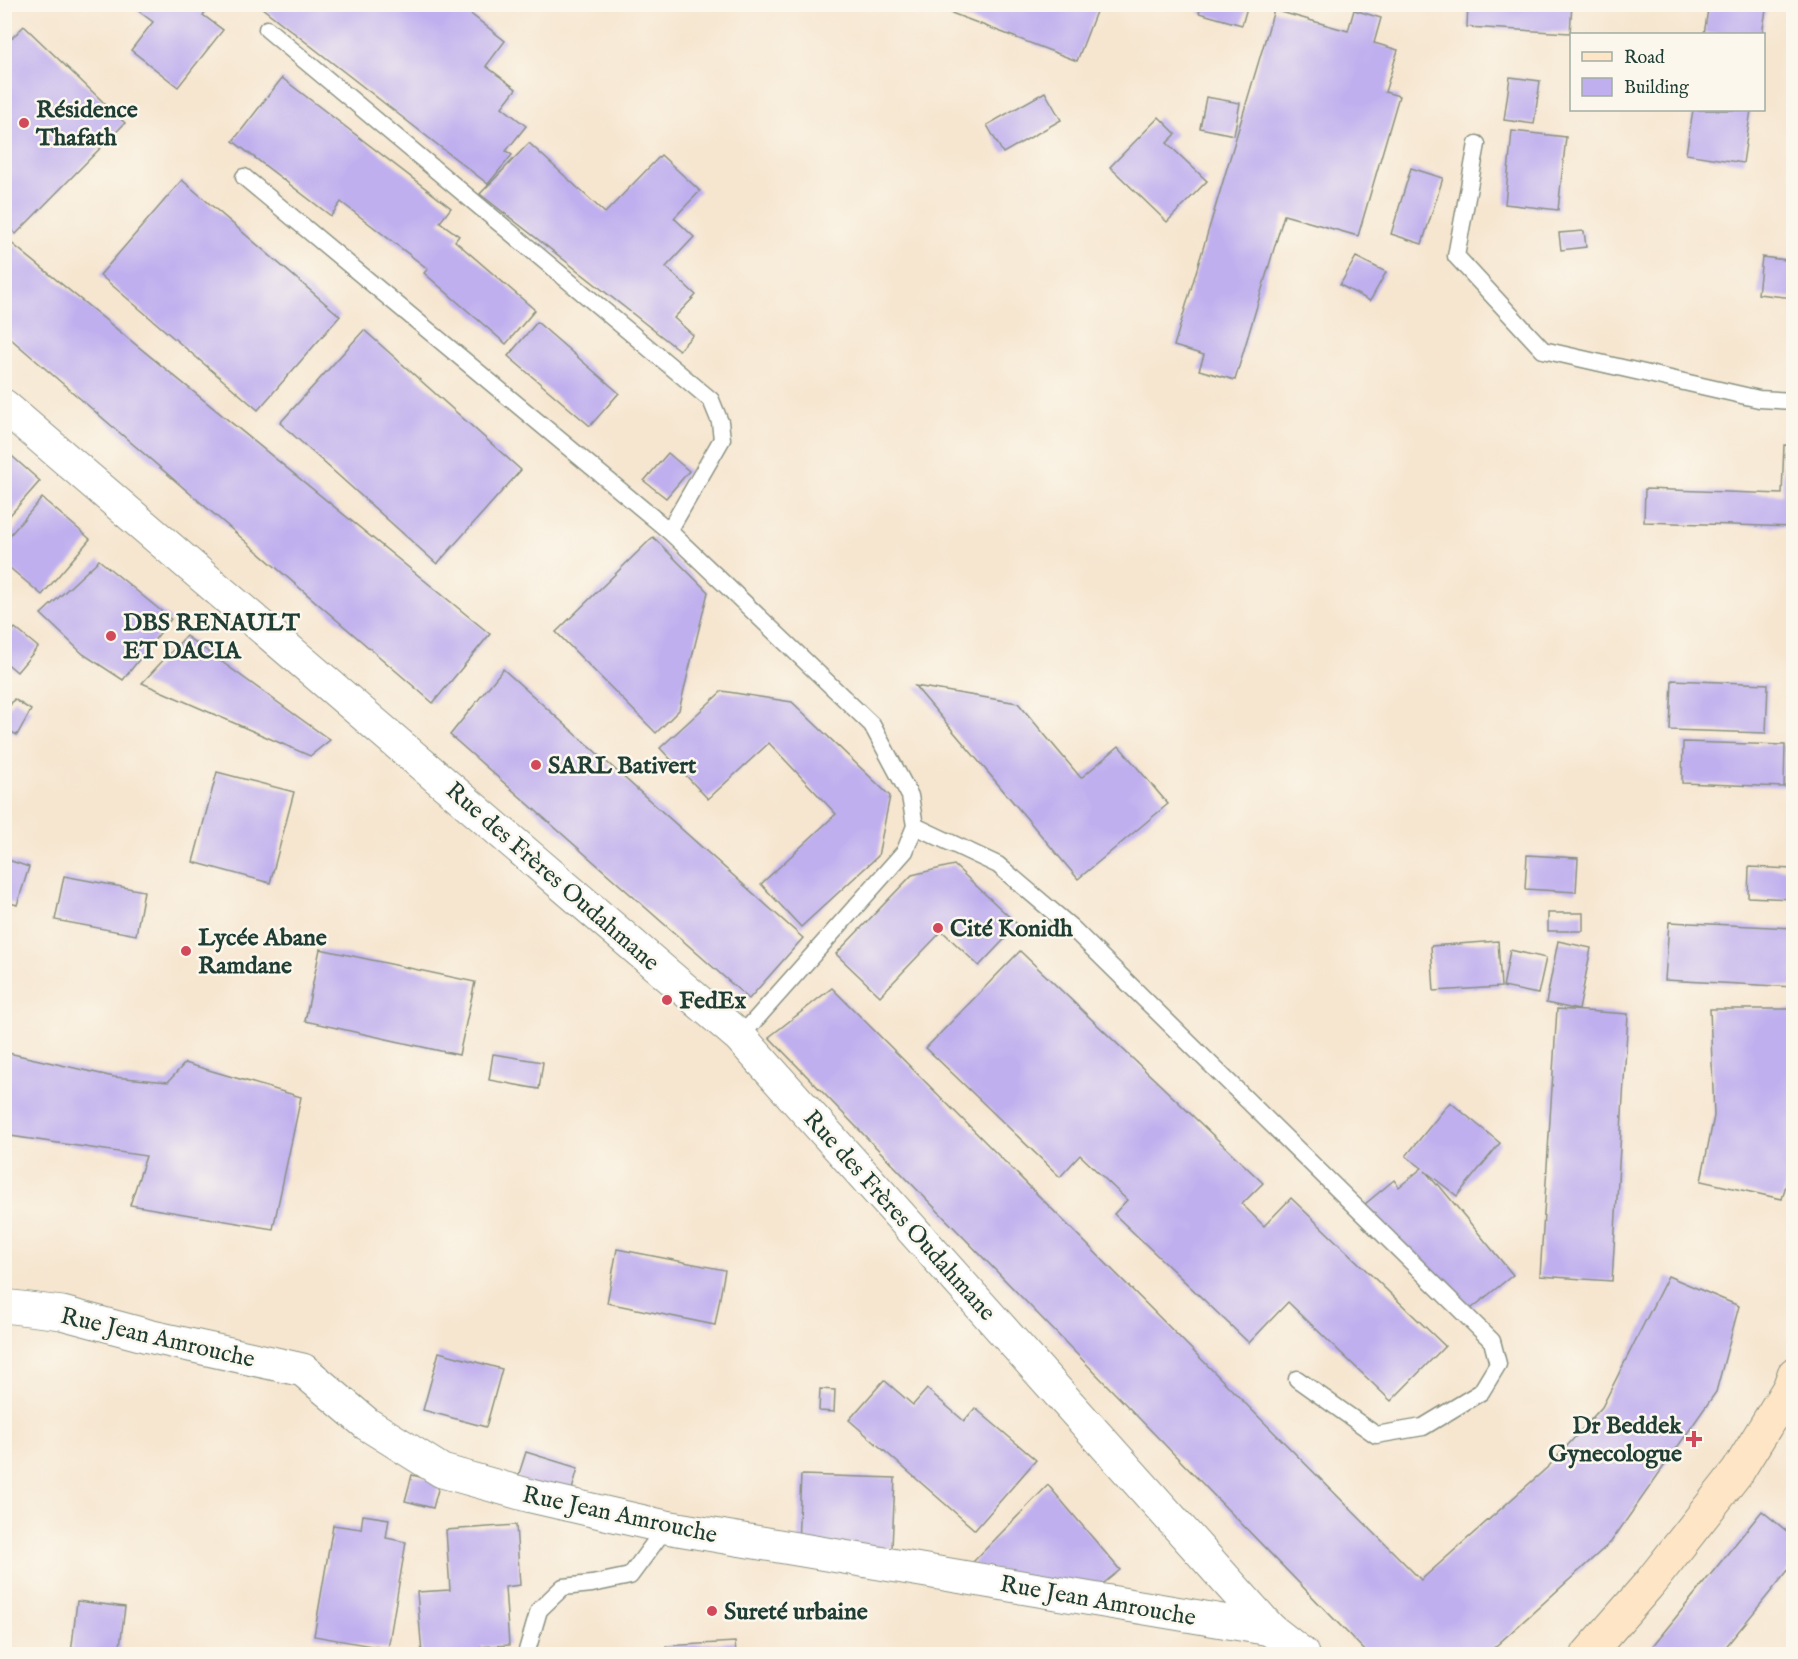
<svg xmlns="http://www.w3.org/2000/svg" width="1798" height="1659" viewBox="0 0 1798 1659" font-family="'IM FELL English',serif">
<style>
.building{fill:#bfafee}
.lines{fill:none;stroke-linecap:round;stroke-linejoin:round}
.service-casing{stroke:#8a9282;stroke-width:19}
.minor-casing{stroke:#8a9282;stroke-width:35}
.secondary-casing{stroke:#8a9282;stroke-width:35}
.service{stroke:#fff;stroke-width:16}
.minor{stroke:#fff;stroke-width:33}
.secondary{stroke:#fee5c5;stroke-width:33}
.poi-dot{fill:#d1495b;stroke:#fbf7ec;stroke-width:2}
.labels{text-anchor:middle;stroke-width:5;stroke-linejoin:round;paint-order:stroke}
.poi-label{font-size:24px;font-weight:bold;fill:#1f3d34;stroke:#fbf7ec;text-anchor:start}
.street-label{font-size:24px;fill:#1f3d34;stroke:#fbf7ec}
</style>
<rect width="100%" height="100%" fill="#fbf7ec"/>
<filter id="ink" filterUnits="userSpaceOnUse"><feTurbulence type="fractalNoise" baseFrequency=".0167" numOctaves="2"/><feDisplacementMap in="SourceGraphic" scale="12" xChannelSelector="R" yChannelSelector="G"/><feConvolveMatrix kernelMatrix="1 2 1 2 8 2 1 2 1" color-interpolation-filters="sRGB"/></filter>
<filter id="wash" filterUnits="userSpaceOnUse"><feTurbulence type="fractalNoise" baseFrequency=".008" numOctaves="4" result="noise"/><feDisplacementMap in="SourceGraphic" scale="24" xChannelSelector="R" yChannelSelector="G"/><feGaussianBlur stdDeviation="1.35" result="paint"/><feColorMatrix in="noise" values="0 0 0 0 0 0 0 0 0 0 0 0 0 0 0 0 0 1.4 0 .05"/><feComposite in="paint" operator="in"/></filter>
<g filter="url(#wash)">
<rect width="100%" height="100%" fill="#f6e6d0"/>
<g id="blocks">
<g class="building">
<polygon points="133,4 211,4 203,15 223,30 178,87 131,50 153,22 132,6"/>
<polygon points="257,4 458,4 505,41 486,66 516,89 502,107 526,126 506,151 512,155 488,184"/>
<polygon points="928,4 1099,4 1077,61"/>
<polygon points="1202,4 1248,4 1242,25 1199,13"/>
<polygon points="1468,4 1572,4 1570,33 1467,27"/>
<polygon points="1709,4 1767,4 1762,34 1704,34"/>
<polygon points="1274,10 1348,31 1354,10 1381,18 1374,43 1398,50 1385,92 1399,96 1358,236 1284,215 1235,380 1199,370 1204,355 1174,346"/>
<polygon points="24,26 125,123 16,234 4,223 4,46"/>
<polygon points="1510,77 1540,81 1534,124 1504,120"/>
<polygon points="282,78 451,208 440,222 459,236 455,241 535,310 506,344 424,273 428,269 341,202 331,216 233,141"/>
<polygon points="1045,92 1061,120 1003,153 987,125"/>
<polygon points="1206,97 1240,103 1234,135 1200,128"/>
<polygon points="1693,110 1751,110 1743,163 1686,154"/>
<polygon points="1159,117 1176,134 1167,143 1207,181 1167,222 1110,167"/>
<polygon points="1512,131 1566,137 1558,210 1505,204"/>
<polygon points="529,143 605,213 661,155 700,191 674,218 694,237 666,267 696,295 674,318 693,335 679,350 480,194"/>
<polygon points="1411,168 1443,178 1422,244 1391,234"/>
<polygon points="182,180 340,316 258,410 100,275"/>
<polygon points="1584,231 1586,247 1561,250 1559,233"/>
<polygon points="4,237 490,634 433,703 4,333"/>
<polygon points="1356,257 1386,272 1370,301 1340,285"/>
<polygon points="1762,257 1794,261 1794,298 1758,294"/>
<polygon points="537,322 619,393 590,426 508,356"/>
<polygon points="364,330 521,470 437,564 280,423"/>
<polygon points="1784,445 1794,446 1794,527 1644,522 1645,489 1782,494"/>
<polygon points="4,449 40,481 4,522"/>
<polygon points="668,453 689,471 666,498 644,481"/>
<polygon points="42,498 90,539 42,595 4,563 4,542"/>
<polygon points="653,537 708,592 679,710 656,733 556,632"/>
<polygon points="99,560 171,619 123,680 83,654 41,614"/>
<polygon points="15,628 38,647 17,672 4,661 4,641"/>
<polygon points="186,636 330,740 310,756 142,683"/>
<polygon points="503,669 803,938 749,999 450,735"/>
<polygon points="1672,680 1768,684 1766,733 1670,730"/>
<polygon points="915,686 1018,703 1081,778 1119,746 1168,804 1078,879"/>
<polygon points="722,691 792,702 890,796 878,856 801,927 761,884 836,814 769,743 708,799 660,748"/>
<polygon points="14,699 31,710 17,735 4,728 4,715"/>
<polygon points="1683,742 1785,745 1784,787 1682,783"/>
<polygon points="217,772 294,792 270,883 193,862"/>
<polygon points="1527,855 1578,858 1576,892 1525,889"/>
<polygon points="5,859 29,867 17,905 4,901"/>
<polygon points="954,865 1018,925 979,966 942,931 880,996 836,954 912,875"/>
<polygon points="1749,867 1794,869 1794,899 1748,897"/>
<polygon points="64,876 144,891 136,935 55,920"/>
<rect x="1548" y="913" width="35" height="18"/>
<polygon points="1669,922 1794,928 1794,987 1665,980"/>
<polygon points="1498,941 1501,987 1434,991 1431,946"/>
<polygon points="1558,941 1591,948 1579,1010 1546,1003"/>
<polygon points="320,949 475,982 459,1055 305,1021"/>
<polygon points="1510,950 1546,958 1538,994 1503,987"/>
<polygon points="1020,951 1263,1183 1242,1204 1264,1226 1291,1198 1445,1346 1391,1401 1288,1302 1249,1343 1114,1214 1127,1200 1080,1155 1060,1177 926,1048"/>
<polygon points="832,988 1421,1580 1549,1466 1602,1407 1668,1276 1739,1306 1716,1392 1611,1542 1487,1654 1368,1654 769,1037"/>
<polygon points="1557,1009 1628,1014 1612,1281 1540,1276"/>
<polygon points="1710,1009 1793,1009 1794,1157 1782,1199 1701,1181 1714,1116"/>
<polygon points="4,1052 114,1077 168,1082 185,1063 301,1097 273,1229 130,1205 146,1156 4,1135"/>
<polygon points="493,1054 543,1062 539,1089 489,1080"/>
<polygon points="1450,1102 1500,1143 1457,1196 1425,1171 1437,1185 1438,1184 1513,1275 1462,1316 1359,1209 1394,1180 1399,1187 1422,1168 1406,1156"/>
<polygon points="617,1249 725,1270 715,1325 607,1303"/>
<polygon points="439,1352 502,1369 486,1427 423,1410"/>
<polygon points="884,1380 913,1405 927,1389 964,1421 975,1408 1036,1460 975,1530 849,1420"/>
<polygon points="820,1389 835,1390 834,1412 819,1411"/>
<polygon points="526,1452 578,1468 570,1497 517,1480"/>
<polygon points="412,1475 440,1482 433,1508 405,1501"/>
<polygon points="801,1475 895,1478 892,1548 798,1544"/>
<polygon points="1048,1485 1120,1570 1089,1595 971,1564"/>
<polygon points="1762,1511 1794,1537 1794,1563 1720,1654 1648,1654 1647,1653"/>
<polygon points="363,1515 389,1519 386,1538 406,1542 388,1649 314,1636 333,1525 361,1529"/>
<polygon points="516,1525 520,1585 505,1587 509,1645 481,1647 481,1654 422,1654 417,1592 450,1590 446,1530"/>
<polygon points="77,1601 125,1607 119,1654 71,1654"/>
<polygon points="735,1642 736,1654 666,1654 666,1646"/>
</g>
</g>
</g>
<g filter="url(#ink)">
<use href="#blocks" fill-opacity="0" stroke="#8a9282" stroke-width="1.5"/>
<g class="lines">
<g class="service-casing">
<g id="service">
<polyline points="267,29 711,400 720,422 722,439 669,531"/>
<polyline points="1477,144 1456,256 1543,350 1759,399 1794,401"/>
<polyline points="244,177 669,531 872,725 910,796 915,826 905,851 740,1037"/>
<polyline points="915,826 998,865 1071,927 1492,1341 1498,1364 1481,1392 1423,1427 1376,1435 1297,1379"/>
<polyline points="526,1654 539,1610 563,1587 592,1584 630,1576 666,1527"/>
</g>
</g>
<g class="minor-casing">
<g id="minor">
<polyline points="4,406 740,1037 1270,1629 1302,1654"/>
<polyline points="4,1306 62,1313 148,1336 303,1370 367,1424 442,1471 531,1496 666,1527 1270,1629"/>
</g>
</g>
<g class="secondary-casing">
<polyline id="secondary" points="1588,1654 1649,1584 1738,1471 1789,1388 1794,1374"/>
</g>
<use href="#service" class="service"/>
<use href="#minor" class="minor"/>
<use href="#secondary" class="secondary"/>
</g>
</g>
<g class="poi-dot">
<circle cx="24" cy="123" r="6"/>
<circle cx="111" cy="636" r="6"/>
<circle cx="536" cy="765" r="6"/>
<circle cx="938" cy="928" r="6"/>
<circle cx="186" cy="951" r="6"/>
<circle cx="667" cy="1000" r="6"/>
<path d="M1691 1430h6v6h6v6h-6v6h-6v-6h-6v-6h6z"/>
<circle cx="712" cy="1611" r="6"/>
</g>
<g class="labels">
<g class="poi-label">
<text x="36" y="117">Résidence<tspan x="36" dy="28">Thafath</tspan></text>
<text x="123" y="630">DBS RENAULT<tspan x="123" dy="28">ET DACIA</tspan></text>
<text x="548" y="773">SARL Bativert</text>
<text x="950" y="936">Cité Konidh</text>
<text x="198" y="945">Lycée Abane<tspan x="198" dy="28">Ramdane</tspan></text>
<text x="679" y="1008">FedEx</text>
<text x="1682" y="1433" text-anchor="end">Dr Beddek<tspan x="1682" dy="28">Gynecologue</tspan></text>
<text x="724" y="1619">Sureté urbaine</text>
</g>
<g class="street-label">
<text transform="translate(553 876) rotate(41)" y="8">Rue des Frères Oudahmane</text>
<text transform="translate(900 1215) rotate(48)" y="8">Rue des Frères Oudahmane</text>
<text transform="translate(158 1337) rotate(13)" y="8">Rue Jean Amrouche</text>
<text transform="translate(620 1514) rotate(12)" y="8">Rue Jean Amrouche</text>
<text transform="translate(1098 1600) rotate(10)" y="8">Rue Jean Amrouche</text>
</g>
</g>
<rect width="1798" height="1659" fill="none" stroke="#fbf7ec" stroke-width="24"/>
<rect x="1570" y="33" width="195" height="78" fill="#fbf7ec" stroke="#a3ada2" stroke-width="1.5"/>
<rect x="1582" y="52" width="30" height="9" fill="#fee5c5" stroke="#a3ada2" stroke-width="1.5"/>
<text x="1624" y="63" font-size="18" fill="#1f3d34">Road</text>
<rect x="1582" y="78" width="30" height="18" fill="#bfafee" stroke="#a3ada2" stroke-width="1.5"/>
<text x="1624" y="93" font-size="18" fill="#1f3d34">Building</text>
</svg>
